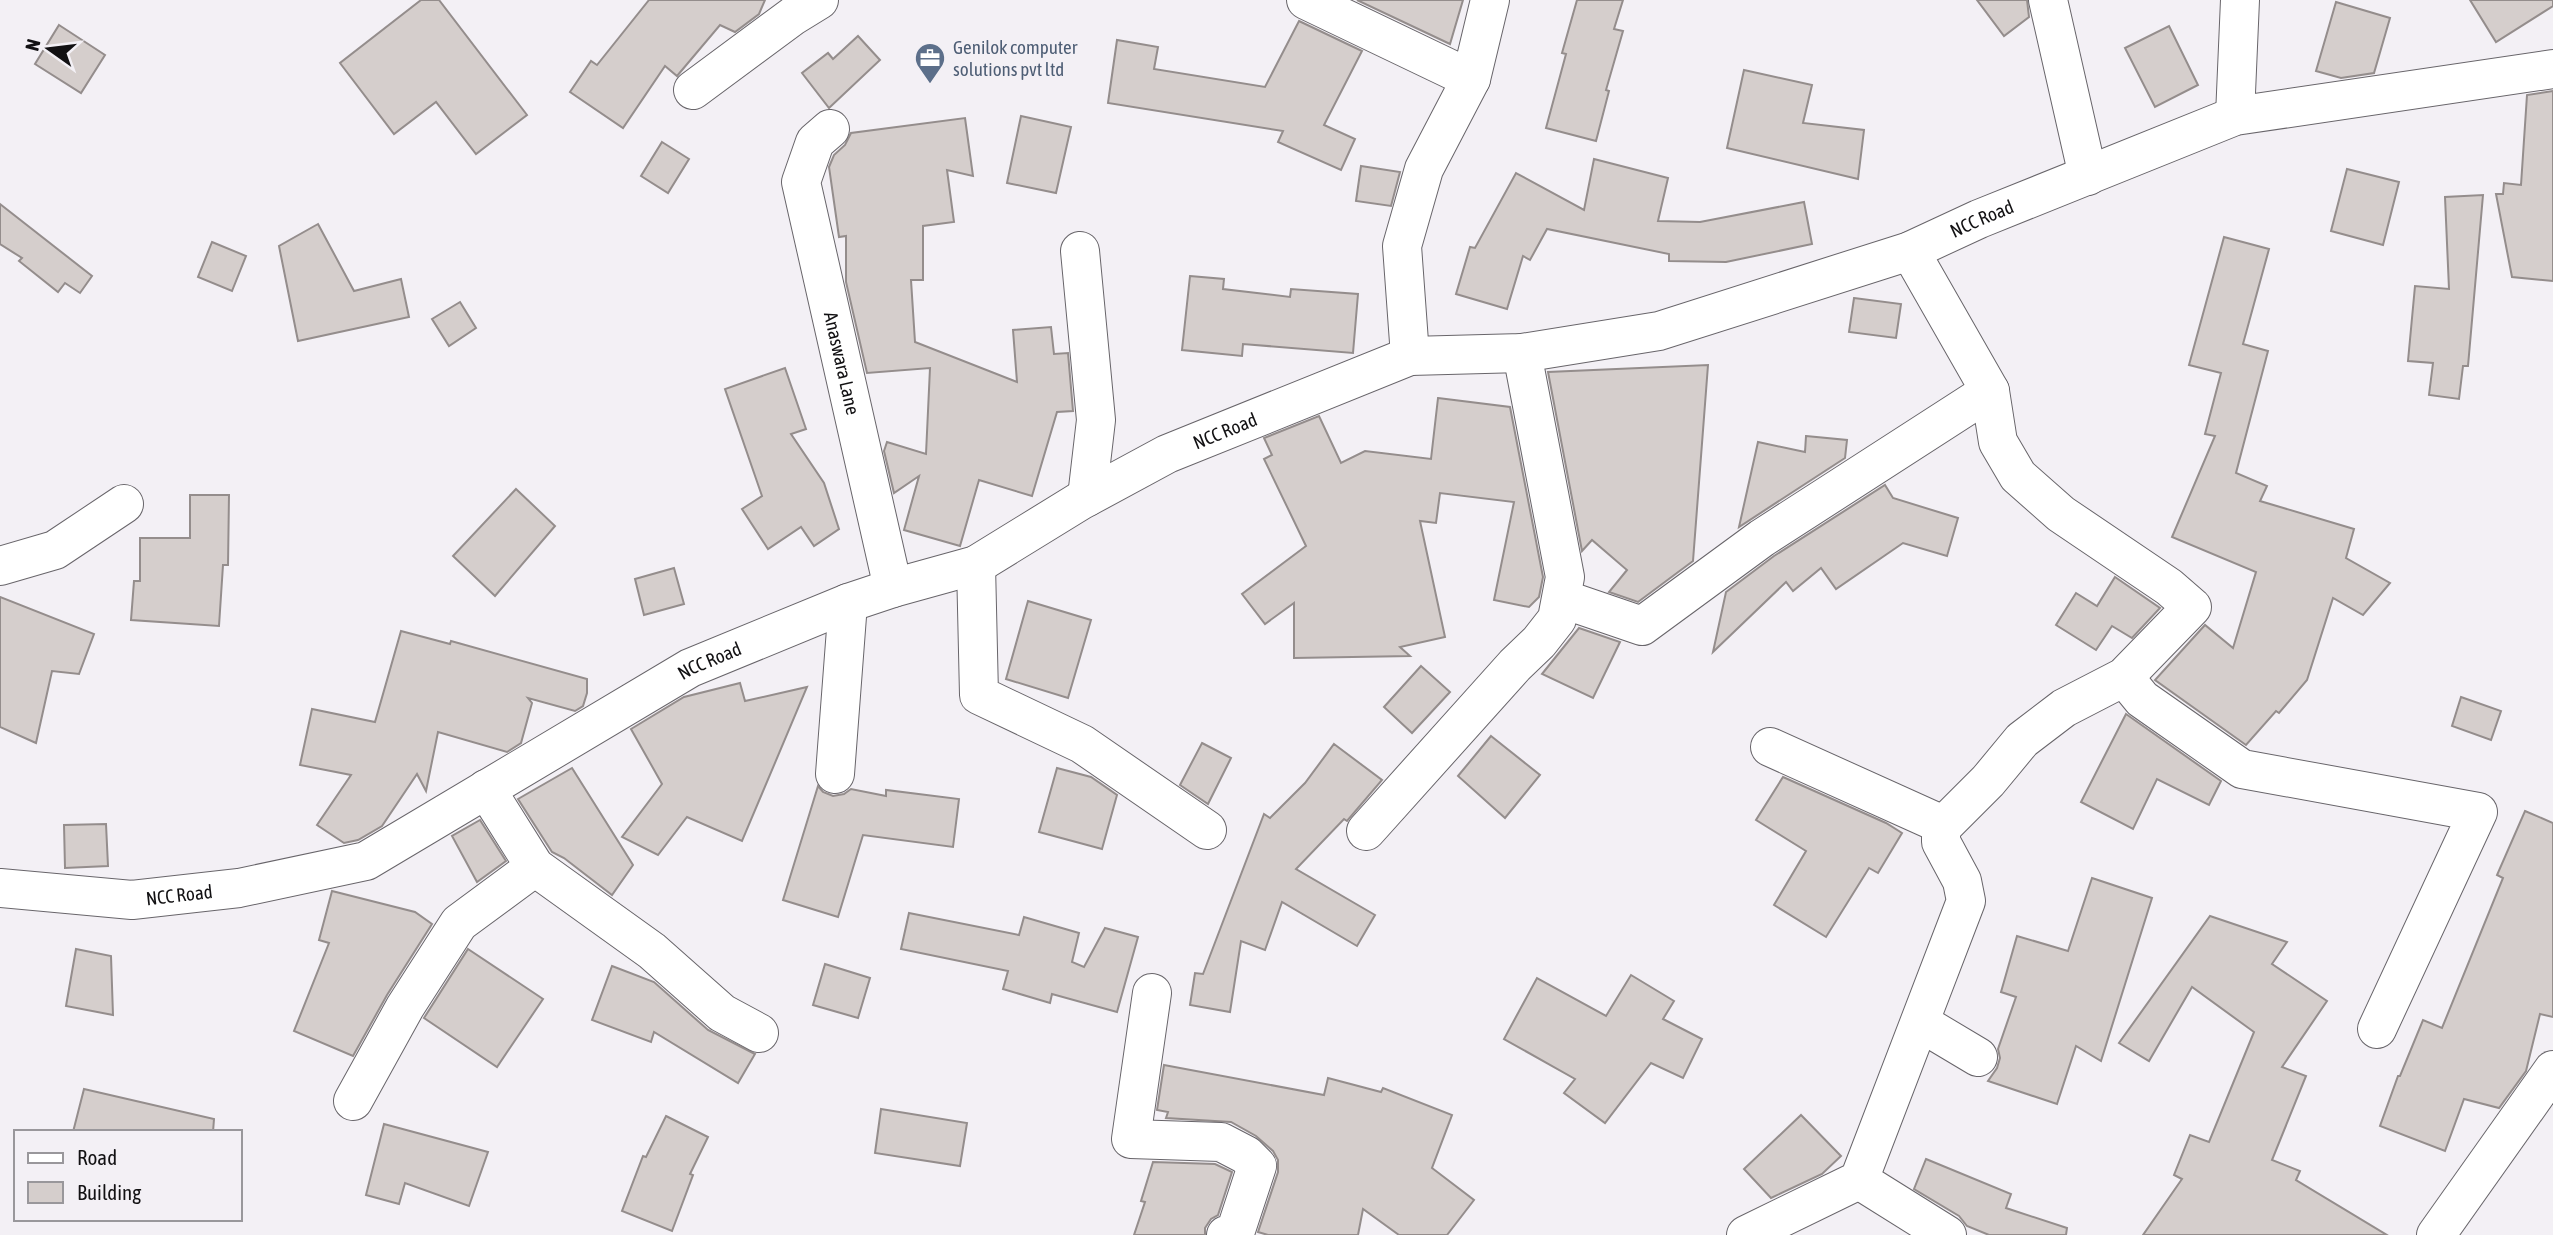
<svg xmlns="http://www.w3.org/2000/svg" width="2553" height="1235" viewBox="0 0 2553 1235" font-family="'Asap Condensed',sans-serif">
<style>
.building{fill:#d5cecc;stroke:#948d8c;stroke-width:2}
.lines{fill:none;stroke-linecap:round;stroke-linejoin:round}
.minor-casing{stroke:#68656a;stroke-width:40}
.minor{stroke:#fff;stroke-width:38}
.labels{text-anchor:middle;stroke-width:7;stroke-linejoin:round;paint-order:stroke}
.service-label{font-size:19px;fill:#4e5e75;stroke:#f3f0f5;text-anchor:start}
.street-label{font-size:19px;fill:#121113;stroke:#f3f0f5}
</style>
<rect width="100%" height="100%" fill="#f3f0f5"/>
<g class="building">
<polygon points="421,0 439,0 527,115 476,154 436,102 394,134 340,63"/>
<polygon points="649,0 765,0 759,14 735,32 720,25 677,76 665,66 623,128 570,92 591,61 597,65"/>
<polygon points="1357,0 1463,0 1450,44"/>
<polygon points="1577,0 1623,0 1614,29 1623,31 1606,90 1609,91 1596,141 1546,128 1566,54 1562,53"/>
<polygon points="1977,0 2027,0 2029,17 2004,36"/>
<polygon points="2470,0 2553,0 2553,6 2496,42"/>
<polygon points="2336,2 2390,18 2374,73 2341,78 2316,71"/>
<polygon points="1299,21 1362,51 1324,125 1355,139 1341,170 1278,142 1283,131 1108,103 1117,40 1158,47 1154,69 1265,87"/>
<polygon points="59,25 105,55 81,93 35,64"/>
<polygon points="2169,26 2198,85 2155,107 2125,48"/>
<polygon points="858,36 880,60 829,108 802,73 828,53 833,59"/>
<polygon points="1744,70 1812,85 1803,123 1864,130 1858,179 1727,148"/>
<polygon points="2553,91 2553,281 2512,277 2496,194 2503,194 2504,183 2521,185 2527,95"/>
<polygon points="1021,116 1071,127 1056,193 1007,183"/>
<polygon points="965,118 973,176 947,170 954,222 923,226 923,280 911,280 915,342 1017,382 1013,330 1051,327 1054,354 1068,353 1073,411 1057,412 1032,496 979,480 960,546 904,530 919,476 894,493 884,451 887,442 926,454 930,368 867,373 846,282 846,236 839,237 829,167 834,155 845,145 851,133"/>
<polygon points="662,142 689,159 668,193 641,176"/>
<polygon points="1594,159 1668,178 1658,221 1700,222 1804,202 1812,244 1726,262 1669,261 1669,254 1547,229 1530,260 1523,256 1507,309 1456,294 1470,247 1475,248 1516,173 1584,210"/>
<polygon points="1361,166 1400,172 1391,206 1356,201"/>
<polygon points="2347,169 2399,182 2383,245 2331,231"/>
<polygon points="2483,195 2468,366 2463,366 2459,399 2429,395 2433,363 2408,361 2415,286 2449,289 2445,197"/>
<polygon points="0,204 92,276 80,293 65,283 58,292 19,261 22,258 0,244"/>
<polygon points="318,224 354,291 401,279 409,317 298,341 279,246"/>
<polygon points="2224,237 2269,249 2243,344 2268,351 2236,473 2267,486 2260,501 2354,529 2346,558 2390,583 2363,615 2333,598 2307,680 2279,713 2276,711 2246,745 2155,680 2205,625 2233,648 2256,572 2172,537 2215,436 2205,434 2221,373 2189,365"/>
<polygon points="212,242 246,256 232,291 198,277"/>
<polygon points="1190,276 1224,279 1223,289 1290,297 1291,289 1358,294 1353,353 1243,344 1242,356 1182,350"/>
<polygon points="1854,298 1901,304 1896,338 1849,332"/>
<polygon points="460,302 476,328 449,346 432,319"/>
<polygon points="1708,365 1693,561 1638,602 1609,592 1627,570 1592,540 1582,551 1548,372"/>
<polygon points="785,368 806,429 791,434 824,483 839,529 814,546 801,527 768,549 742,509 762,496 725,389"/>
<polygon points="1438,398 1510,407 1543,577 1539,597 1529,607 1494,600 1514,502 1440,493 1436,523 1420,521 1445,637 1400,647 1410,656 1294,658 1294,603 1265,624 1242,594 1306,546 1264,459 1272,455 1264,438 1319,416 1341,463 1365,451 1431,459"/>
<polygon points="1806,436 1847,440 1845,458 1739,527 1758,442 1805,452"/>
<polygon points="1885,485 1893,498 1958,518 1947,556 1903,543 1836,589 1821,568 1793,591 1786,582 1713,652 1726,592 1774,556"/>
<polygon points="516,489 555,526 495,596 453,556"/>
<polygon points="190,495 229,495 228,565 223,565 219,626 131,620 134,581 140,581 140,538 190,538"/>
<polygon points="674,568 684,604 644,615 635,579"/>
<polygon points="2115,577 2160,608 2132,638 2112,626 2096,650 2056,625 2076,593 2097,606"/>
<polygon points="0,597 94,634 79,674 52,671 36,743 0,727"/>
<polygon points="1028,601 1091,620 1068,698 1006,679"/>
<polygon points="1579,628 1620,642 1593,698 1542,674"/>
<polygon points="401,631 450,644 451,641 587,679 587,693 583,706 575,711 528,698 532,703 521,743 507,752 438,732 426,791 417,774 382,826 358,840 344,843 317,825 351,775 300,765 312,709 375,722"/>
<polygon points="1421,666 1450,692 1412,733 1384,707"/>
<polygon points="740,683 745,701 807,687 742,841 687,817 658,855 622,837 662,784 631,729 684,697"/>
<polygon points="2461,697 2501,711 2491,740 2452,726"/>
<polygon points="2126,714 2221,781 2209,805 2157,779 2133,829 2081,802"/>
<polygon points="1491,736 1540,775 1505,818 1458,776"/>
<polygon points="1202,743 1231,758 1208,804 1180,785"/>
<polygon points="1334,744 1382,780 1347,821 1344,819 1296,869 1375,915 1357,946 1282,902 1265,950 1241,941 1230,1012 1190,1005 1195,973 1203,974 1264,814 1270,818 1305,783"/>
<polygon points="572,768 633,865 612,895 564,858 552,852 518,799"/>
<polygon points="1057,768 1091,777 1117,795 1102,849 1039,832"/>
<polygon points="1783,777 1886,823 1902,833 1878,873 1869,868 1826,937 1774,905 1806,851 1756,820"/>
<polygon points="818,786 823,792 833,796 844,794 851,789 886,796 886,790 959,799 953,847 863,835 838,917 783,900"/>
<polygon points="2525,811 2553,823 2553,1017 2540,1014 2526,1071 2499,1108 2464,1099 2445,1151 2380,1126 2398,1076 2400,1076 2423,1020 2442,1028 2503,878 2497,875"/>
<polygon points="480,820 506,861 477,882 452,836"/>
<polygon points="106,824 108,866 65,868 64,825"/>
<polygon points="2092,878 2152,898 2101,1061 2076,1046 2057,1104 1988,1081 1997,1068 2000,1058 1998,1049 2016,997 2001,992 2017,936 2068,951"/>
<polygon points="332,891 415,912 432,924 387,995 353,1056 294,1031 329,943 319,940"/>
<polygon points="909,913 1019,935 1024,917 1079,933 1072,962 1084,967 1105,928 1138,937 1117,1012 1052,994 1050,1003 1003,989 1008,971 901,949"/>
<polygon points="2210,916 2287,942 2272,964 2327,1001 2282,1067 2306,1076 2272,1160 2300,1171 2296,1180 2387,1235 2143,1235 2182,1179 2174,1175 2190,1135 2209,1142 2254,1032 2192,987 2149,1061 2119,1043"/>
<polygon points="76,949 111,956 113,1015 66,1006"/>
<polygon points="468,949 543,999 497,1067 424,1018"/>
<polygon points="825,964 870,978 858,1018 813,1005"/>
<polygon points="612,966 654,982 708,1030 755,1054 738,1083 654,1032 651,1042 592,1020"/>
<polygon points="1631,975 1674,1001 1663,1019 1702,1039 1683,1078 1651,1063 1605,1123 1564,1093 1575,1079 1504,1039 1537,978 1606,1016"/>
<polygon points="1164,1065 1324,1095 1328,1078 1381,1092 1383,1088 1452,1115 1432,1168 1474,1200 1447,1235 1399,1235 1363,1209 1358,1235 1268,1235 1258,1232 1278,1172 1278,1160 1273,1151 1256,1136 1231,1122 1166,1118 1168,1112 1157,1110"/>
<polygon points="84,1089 214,1119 213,1132 73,1132"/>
<polygon points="881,1109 967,1123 960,1166 875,1153"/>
<polygon points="1801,1115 1841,1156 1822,1174 1771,1198 1744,1169"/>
<polygon points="666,1116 708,1137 690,1174 693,1175 672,1231 622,1211 643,1156 646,1157"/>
<polygon points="384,1124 488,1152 469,1206 405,1183 399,1204 366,1195"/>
<polygon points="1926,1159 2011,1194 2006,1208 2067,1228 2066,1235 1989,1235 1967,1226 1959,1216 1914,1189"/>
<polygon points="1153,1162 1215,1164 1232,1172 1218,1215 1211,1219 1205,1228 1205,1235 1134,1235 1145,1202 1141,1201"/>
</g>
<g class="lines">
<g class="minor-casing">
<g id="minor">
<polyline points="1306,0 1471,79"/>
<polyline points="2048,0 2088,176"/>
<polyline points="693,90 793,16 819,0"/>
<polyline points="2235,116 2240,0"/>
<path id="s1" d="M830,129L815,142L801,182L893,588"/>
<polyline points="1080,251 1096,420 1087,497"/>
<path id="s2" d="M1410,356L1522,353L1659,331L1910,251L1979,219L2235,116L2553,69"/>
<polyline points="976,565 979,695 1082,744 1207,830"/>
<polyline points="0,566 55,550 124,504"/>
<polyline points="1563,599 1642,626 1762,538 1990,391"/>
<polyline points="2124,677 2142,699 2242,769 2478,812 2377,1029"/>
<polyline points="1770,747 1943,825"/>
<polyline points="835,774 848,603"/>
<polyline points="486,789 535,867 652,951 722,1013 759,1033"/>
<polyline points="1366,831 1515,665 1539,642 1557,619 1565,577 1522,353"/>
<path id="s3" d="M0,888L132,900L239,888L366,861L690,668L848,603L893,588L976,565L1080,501L1167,454L1410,356L1402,246L1424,169L1471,79L1490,0"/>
<polyline points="1152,993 1131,1139 1221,1142 1246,1155 1257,1166 1235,1233 1226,1235"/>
<polyline points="1921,1023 1978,1057"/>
<polyline points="353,1101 405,1007 459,923 535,867"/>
<polyline points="1859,1180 1947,1235"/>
<polyline points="1746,1235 1859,1180 1966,901 1962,881 1941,842 1941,828 1988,781 2022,740 2064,708 2124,677 2192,607 2169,587 2061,514 2018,476 1998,442 1990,391 1910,251"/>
<polyline points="2436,1235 2553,1070"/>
</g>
</g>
<use href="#minor" class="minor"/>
</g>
<defs>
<g id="office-pin" transform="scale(1.575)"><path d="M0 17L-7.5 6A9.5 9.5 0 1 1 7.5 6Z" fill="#5c6f8a" stroke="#f3f0f5"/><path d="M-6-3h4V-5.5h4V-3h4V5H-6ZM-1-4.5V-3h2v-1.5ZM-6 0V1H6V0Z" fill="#fff"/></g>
</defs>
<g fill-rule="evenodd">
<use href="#office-pin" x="930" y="58"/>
</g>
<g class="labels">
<g class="service-label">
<text x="953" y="54">Genilok computer<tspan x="953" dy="22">solutions pvt ltd</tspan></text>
</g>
<g class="street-label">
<text dy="7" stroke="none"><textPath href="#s2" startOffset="593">NCC Road</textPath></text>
<text dy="7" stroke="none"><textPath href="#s1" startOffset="248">Anaswara Lane</textPath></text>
<text dy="7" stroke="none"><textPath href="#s3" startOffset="1335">NCC Road</textPath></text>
<text dy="7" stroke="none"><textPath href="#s3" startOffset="768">NCC Road</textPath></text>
<text dy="7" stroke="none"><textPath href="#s3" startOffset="180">NCC Road</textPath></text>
</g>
</g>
<rect x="14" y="1130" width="228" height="91" fill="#f3f0f5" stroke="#99979b" stroke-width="2"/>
<rect x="28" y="1153" width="35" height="10" fill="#ffffff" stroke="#99979b" stroke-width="2"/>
<text x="77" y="1165" font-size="21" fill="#121113">Road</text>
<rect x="28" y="1182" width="35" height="21" fill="#d5cecc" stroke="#99979b" stroke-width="2"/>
<text x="77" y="1200" font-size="21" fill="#121113">Building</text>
<g transform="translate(49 49) rotate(284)" stroke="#f3f0f5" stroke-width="5" paint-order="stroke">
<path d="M0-5L12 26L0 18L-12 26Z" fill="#121113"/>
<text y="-10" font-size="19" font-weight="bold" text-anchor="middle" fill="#121113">N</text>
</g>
</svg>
